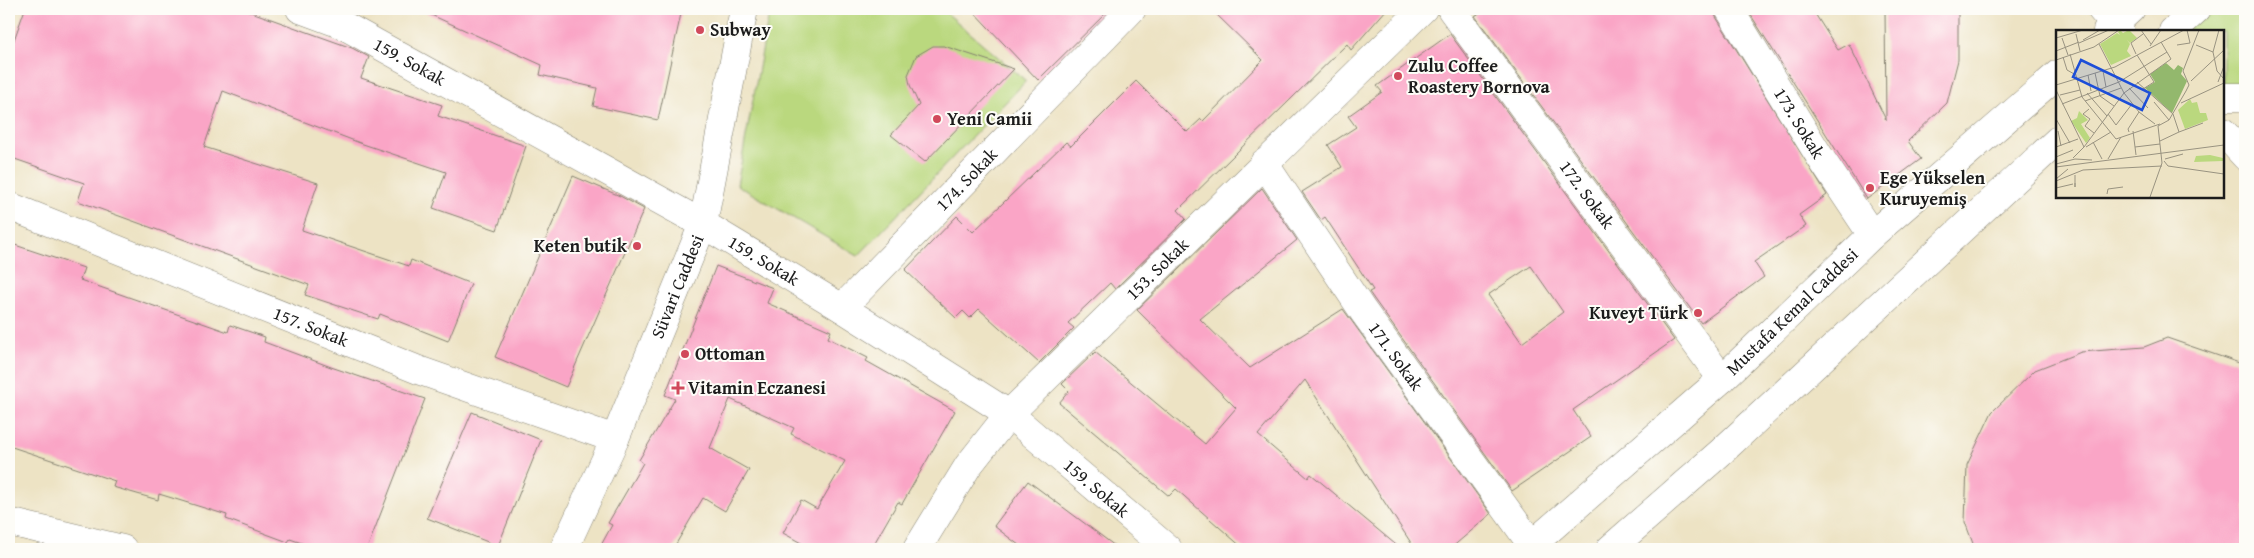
<svg xmlns="http://www.w3.org/2000/svg" width="2254" height="558" viewBox="0 0 2254 558" font-family="'Gentium Book Plus',serif">
<style>
.green{fill:#bad87e;stroke:#6b7a4d}
.building{fill:#faa5c6;fill-rule:evenodd}
.lines{fill:none;stroke-linecap:round;stroke-linejoin:round}
.minor-casing{stroke:#848070;stroke-width:29}
.major-casing{stroke:#848070;stroke-width:29}
.minor{stroke:#fff;stroke-width:28}
.major{stroke:#fff;stroke-width:28}
.poi-dot{fill:#d1495b;stroke:#fdfcf7;stroke-width:2}
.labels{text-anchor:middle;stroke-width:4;stroke-linejoin:round;paint-order:stroke}
.poi-label{font-size:18px;font-weight:bold;fill:#1c1c1c;stroke:#fdfcf7;text-anchor:start}
.street-label{font-size:18px;fill:#1c1c1c;stroke:#fdfcf7}
.inset-road{fill:none;stroke:#999381;stroke-width:1}
.view{fill:#1d4ed8;fill-opacity:0.15;stroke:#1d4ed8;stroke-width:2.5}
.inset-edge{fill:none;stroke:#1c1c1c;stroke-width:2.5}
</style>
<rect width="100%" height="100%" fill="#fdfcf7"/>
<filter id="ink" filterUnits="userSpaceOnUse"><feTurbulence type="fractalNoise" baseFrequency=".02" numOctaves="2"/><feDisplacementMap in="SourceGraphic" scale="10" xChannelSelector="R" yChannelSelector="G"/><feConvolveMatrix kernelMatrix="1 2 1 2 8 2 1 2 1" color-interpolation-filters="sRGB"/></filter>
<filter id="wash" filterUnits="userSpaceOnUse"><feTurbulence type="fractalNoise" baseFrequency=".0096" numOctaves="4" result="noise"/><feDisplacementMap in="SourceGraphic" scale="20" xChannelSelector="R" yChannelSelector="G"/><feGaussianBlur stdDeviation="1.12" result="paint"/><feColorMatrix in="noise" values="0 0 0 0 0 0 0 0 0 0 0 0 0 0 0 0 0 1.4 0 .05"/><feComposite in="paint" operator="in"/></filter>
<g filter="url(#wash)">
<rect width="100%" height="100%" fill="#ede3c4"/>
<g class="green">
<polygon points="770,9 942,9 1026,81 858,256 737,185"/>
<polygon points="2197,9 2245,9 2245,97 2223,97 2223,31 2173,31"/>
</g>
<g id="blocks">
<g class="building">
<polygon points="25,9 243,9 352,48 369,57 361,78 442,105 438,116 526,146 497,230 433,208 446,172 360,143 223,91 204,147 318,183 302,230 409,266 411,260 471,284 448,341 380,314 378,319 305,295 309,285 78,201 84,183 9,157 9,54"/>
<polygon points="418,9 682,9 658,120 593,106 597,88 540,75 542,65"/>
<polygon points="971,9 1110,9 1038,80"/>
<polygon points="1211,9 1387,9 1351,50 1347,44 1178,210 1186,219 1115,289 1110,283 1068,323 1074,328 1039,363 979,309 970,318 963,311 956,318 905,270 957,216 973,232 1066,142 1071,146 1136,81 1187,132 1201,119 1203,121 1263,60"/>
<polygon points="1485,9 1713,9 1716,17 1827,195 1799,215 1806,226 1754,262 1764,277 1701,323 1475,16"/>
<polygon points="1747,9 1812,9 1838,50 1849,44 1886,120 1885,9 1958,9 1958,60 1947,103 1908,141 1921,159 1867,199"/>
<path d="M1450,34L1674,340L1573,410L1591,437L1512,491L1376,302L1369,292L1373,290L1325,217L1321,220L1302,192L1342,167L1328,145L1356,127L1348,116L1382,92L1377,86ZM1531,266L1563,312L1522,343L1488,295Z"/>
<polygon points="933,46 944,46 1014,69 925,162 891,135 919,105 910,85 908,75 916,56"/>
<polygon points="573,176 620,196 644,209 566,387 495,357"/>
<polygon points="1262,188 1297,240 1200,319 1250,368 1343,309 1491,514 1450,549 1415,549 1305,380 1258,435 1308,478 1311,474 1401,549 1244,549 1176,489 1169,496 1059,403 1069,391 1062,384 1095,352 1205,444 1236,408 1137,310"/>
<polygon points="9,243 84,268 80,280 228,332 230,325 265,337 264,342 331,367 425,399 367,549 319,549 290,539 288,542 226,519 227,515 159,494 158,500 113,487 115,481 9,446"/>
<polygon points="716,266 773,288 767,303 831,331 828,338 868,358 866,361 955,411 902,504 898,502 871,549 812,549 783,533 801,500 817,509 845,461 791,434 794,428 730,399 710,448 749,470 725,511 703,498 673,549 599,549 612,525 608,523 643,463 639,460 675,399 665,395"/>
<polygon points="2167,338 2245,365 2245,549 1975,549 1965,522 1967,465 1992,412 2035,370 2081,352 2144,347"/>
<polygon points="472,412 541,440 498,546 427,518"/>
<polygon points="1028,481 1119,549 1024,549 994,526"/>
</g>
</g>
</g>
<g filter="url(#ink)">
<use href="#blocks" fill-opacity="0" stroke="#848070" stroke-width="1"/>
<g class="lines">
<g class="minor-casing">
<g id="minor">
<path id="s1" d="M300,9L343,25L703,224L842,308L1009,414L1168,549"/>
<path id="s2" d="M1451,9L1722,379"/>
<path id="s3" d="M1729,9L1820,157L1872,235"/>
<polyline points="2101,9 2120,31"/>
<polyline points="2223,97 2245,97"/>
<polyline points="2223,132 2245,156"/>
<path id="s4" d="M1264,163L1363,311L1532,545"/>
<path id="s5" d="M9,206L421,371L615,439"/>
<path id="s6" d="M842,308L1132,9"/>
<polyline points="9,522 123,549"/>
<path id="s7" d="M564,549L615,439L703,224L744,9"/>
<path id="s8" d="M917,549L968,466L1009,414L1423,9"/>
</g>
</g>
<g class="major-casing">
<g id="major">
<polyline points="2107,31 2131,9"/>
<polyline points="2173,31 2197,9"/>
<path id="s9" d="M1527,549L1722,379L1872,235L2058,74"/>
<polyline points="1610,549 1721,452 2058,140"/>
</g>
</g>
<use href="#minor" class="minor"/>
<use href="#major" class="major"/>
</g>
</g>
<g class="poi-dot">
<circle cx="700" cy="30" r="5"/>
<circle cx="1398" cy="76" r="5"/>
<circle cx="937" cy="119" r="5"/>
<circle cx="1870" cy="188" r="5"/>
<circle cx="637" cy="246" r="5"/>
<circle cx="1698" cy="313" r="5"/>
<circle cx="685" cy="354" r="5"/>
<path d="M675.5 380.5h5v5h5v5h-5v5h-5v-5h-5v-5h5z"/>
</g>
<g class="labels">
<g class="poi-label">
<text x="710" y="36">Subway</text>
<text x="1408" y="72">Zulu Coffee<tspan x="1408" dy="21">Roastery Bornova</tspan></text>
<text x="947" y="125">Yeni Camii</text>
<text x="1880" y="184">Ege Yükselen<tspan x="1880" dy="21">Kuruyemiş</tspan></text>
<text x="627" y="252" text-anchor="end">Keten butik</text>
<text x="1688" y="319" text-anchor="end">Kuveyt Türk</text>
<text x="695" y="360">Ottoman</text>
<text x="688" y="394">Vitamin Eczanesi</text>
</g>
<g class="street-label">
<text dy="6" stroke="none"><textPath href="#s1" startOffset="122">159. Sokak</textPath></text>
<text dy="6" stroke="none"><textPath href="#s3" startOffset="134">173. Sokak</textPath></text>
<text dy="6" stroke="none"><textPath href="#s6" startOffset="179">174. Sokak</textPath></text>
<text dy="6" stroke="none"><textPath href="#s2" startOffset="230">172. Sokak</textPath></text>
<text dy="6" stroke="none"><textPath href="#s1" startOffset="528">159. Sokak</textPath></text>
<text dy="6" stroke="none"><textPath href="#s8" startOffset="371">153. Sokak</textPath></text>
<text dy="6" stroke="none"><textPath href="#s7" startOffset="286">Süvari Caddesi</textPath></text>
<text dy="6" stroke="none"><textPath href="#s9" startOffset="356">Mustafa Kemal Caddesi</textPath></text>
<text dy="6" stroke="none"><textPath href="#s5" startOffset="325">157. Sokak</textPath></text>
<text dy="6" stroke="none"><textPath href="#s4" startOffset="234">171. Sokak</textPath></text>
<text dy="6" stroke="none"><textPath href="#s1" startOffset="932">159. Sokak</textPath></text>
</g>
</g>
<g transform="translate(2056 30)">
<rect width="168" height="168" fill="#ede3c4"/>
<path d="M64,0L67,3L73,0L81,8L74,13L71,10L74,14L71,21L75,26L55,35L44,14L61,3L64,5L62,2ZM134,69L136,73L141,72L144,83H150L152,90L129,99L122,80ZM23,81L32,90L25,94L34,108L30,113L15,91L21,88ZM154,125L167,128V131L138,132L140,126Z" fill="#bad87e"/>
<path d="M110,33L118,40L122,35L127,38L125,44L131,51L116,83L89,58L99,52L94,44Z" fill="#93b86d"/>
<path class="inset-road" d="M85,0L95,14M163,0L157,22L161,41L168,49M20,4L24,21M0,8L27,0M6,8L12,25M27,10L44,0M23,13L53,0M43,14L68,63L83,82L99,94M121,15L134,13L131,0M140,15L157,22M94,16L105,0M0,21L23,12M14,24L26,67L60,109L104,94M80,24L75,13L87,4M81,25L98,52L87,59M7,27L11,40L20,45M0,30L38,17L63,0M47,41L50,57M39,43L44,66L58,76M32,45L35,61M135,51L168,20M81,52L117,84L123,102L104,111M162,52L168,36M0,55L59,37L128,0M73,58L92,78M0,60L28,117L17,128M31,63L51,86M4,65L24,60M29,71L65,58M98,72L113,90M125,73L168,53M6,74L63,52L111,22M33,79L27,84L34,89L29,96L38,103M52,84L60,95L76,74M0,89L14,113M2,101L5,116M77,101L80,125M73,102L72,99L83,82M123,102L147,93M37,112L46,129M0,117L22,109M28,117L68,63L115,29L105,12M30,117L55,102M79,117L104,114M0,127L17,120M52,129L65,107M109,129L127,124M108,131L112,136L168,144M0,134L19,129L36,130M0,137L168,115M0,149L12,139M0,151L27,140L106,136M19,153V157V145M0,158L17,154M51,164L52,159L67,157M94,167L106,133L102,96L113,90L130,61L133,55L127,41L143,0"/>
<path class="view" d="M25,30L94,63L86,80L17,47Z"/>
<rect width="168" height="168" class="inset-edge"/>
</g>
<rect width="2254" height="558" fill="none" stroke="#fdfcf7" stroke-width="30"/>
</svg>
